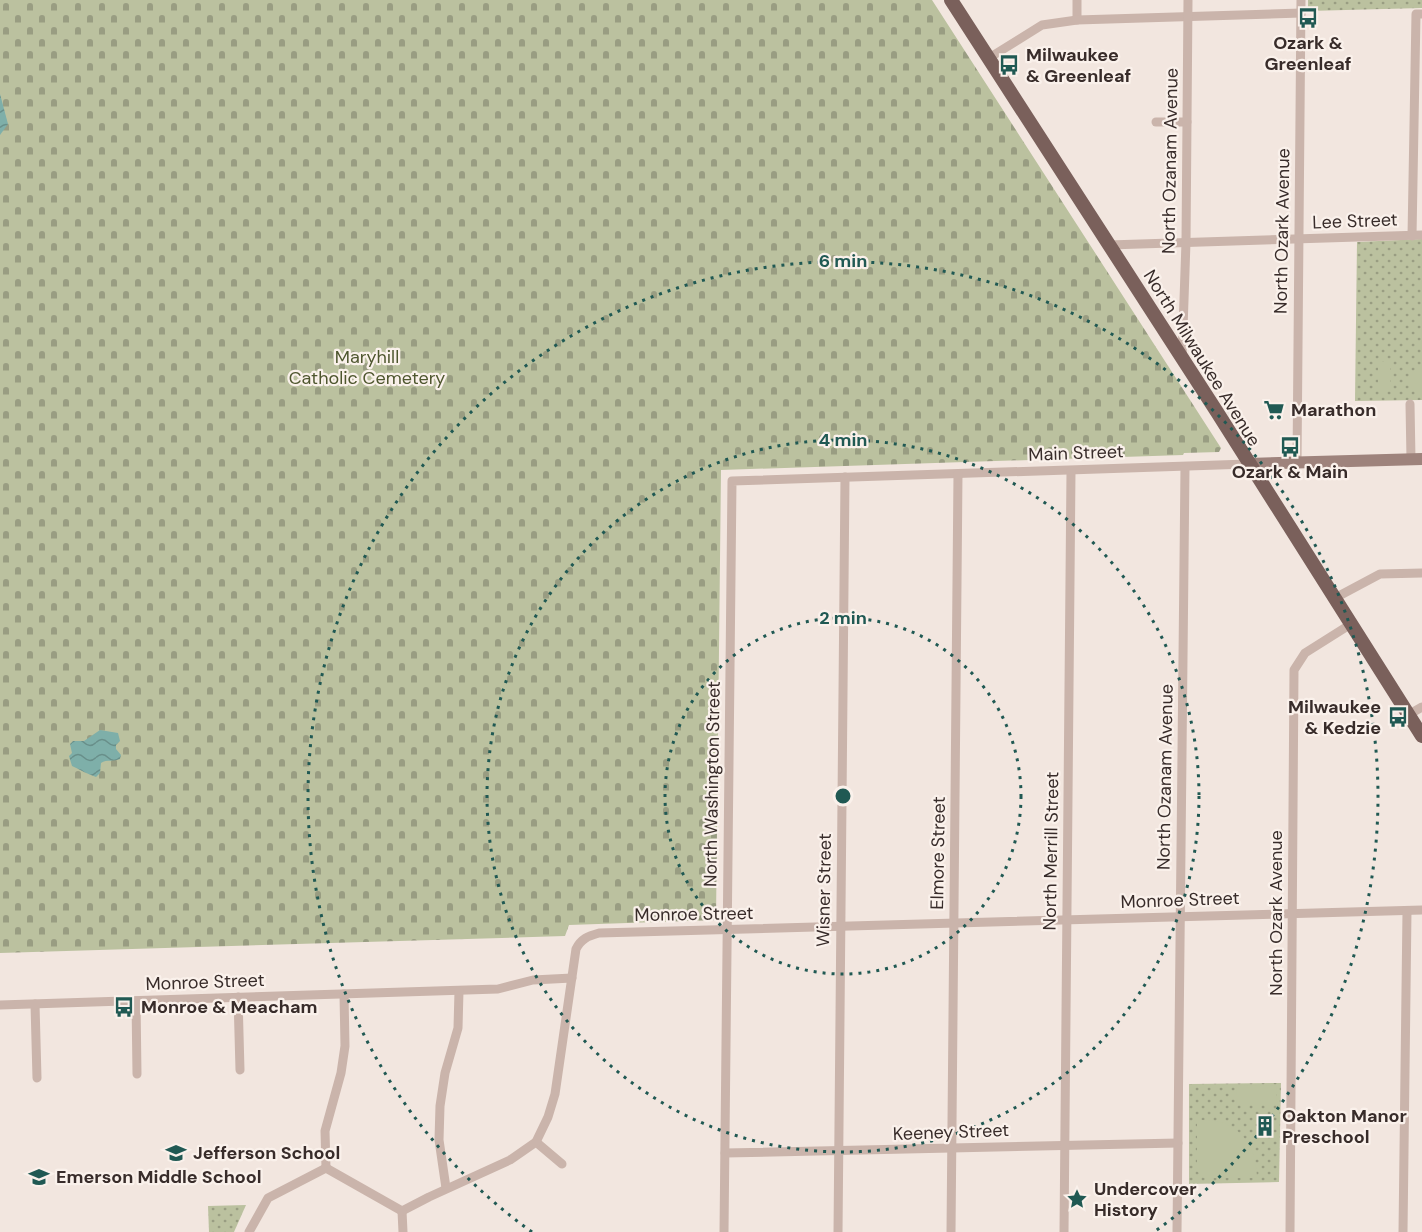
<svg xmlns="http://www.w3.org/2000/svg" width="1422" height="1232" viewBox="0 0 1422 1232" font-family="'DM Sans',sans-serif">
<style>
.grass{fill:url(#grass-dots)}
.cemetery{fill:url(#cemetery-stones)}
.garden{fill:#bbc19f}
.water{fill:url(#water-waves)}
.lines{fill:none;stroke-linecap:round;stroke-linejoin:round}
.street{stroke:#cab4ab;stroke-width:9}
.secondary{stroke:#9e837c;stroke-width:12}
.primary{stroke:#7a605b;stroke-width:14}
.ring{fill:none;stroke:#205953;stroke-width:3;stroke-dasharray:3 6}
.labels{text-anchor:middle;stroke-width:4.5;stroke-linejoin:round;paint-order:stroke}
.poi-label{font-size:18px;font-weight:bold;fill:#382c2a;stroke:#faf1eb;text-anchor:start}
.street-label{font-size:18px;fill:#382c2a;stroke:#faf1eb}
.park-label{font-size:18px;fill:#4e562e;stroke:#faf1eb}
.centre{fill:#205953;stroke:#faf1eb;stroke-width:3}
.ring-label{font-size:18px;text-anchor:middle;font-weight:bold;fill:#205953;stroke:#faf1eb;stroke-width:4.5;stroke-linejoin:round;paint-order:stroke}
</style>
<defs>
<pattern id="grass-dots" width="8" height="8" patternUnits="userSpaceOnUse" patternTransform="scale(1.5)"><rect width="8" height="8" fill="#bbc19f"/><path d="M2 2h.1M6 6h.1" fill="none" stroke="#999d82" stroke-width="1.8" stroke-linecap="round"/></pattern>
<pattern id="cemetery-stones" width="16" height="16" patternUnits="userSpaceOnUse" patternTransform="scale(1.5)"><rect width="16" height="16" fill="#bbc19f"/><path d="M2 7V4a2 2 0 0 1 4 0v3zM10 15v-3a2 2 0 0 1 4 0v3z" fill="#999d82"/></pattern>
<pattern id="water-waves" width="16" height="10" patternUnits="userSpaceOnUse" patternTransform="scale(1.5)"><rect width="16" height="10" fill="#7eafa9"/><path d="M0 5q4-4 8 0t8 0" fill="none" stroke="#688f8a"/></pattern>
</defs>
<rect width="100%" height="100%" fill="#f2e6df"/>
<g class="grass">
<polygon points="1308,0 1422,0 1422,8 1308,11"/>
<polygon points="1422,239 1422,400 1355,401 1357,242"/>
<polygon points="1281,1083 1279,1182 1189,1184 1189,1084"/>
<polygon points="246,1205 234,1232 209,1232 208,1206"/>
</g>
<polygon class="cemetery" points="0,0 932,0 1221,448 1219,452 1184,453 1183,455 721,470 716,920 569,925 565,936 0,953"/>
<g class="garden">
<rect x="1378" y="362" width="12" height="27"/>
<rect x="1410" y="372" width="12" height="17"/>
<polygon points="1276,1085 1277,1105 1237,1105 1236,1086"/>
<path d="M1197,1120C1236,1118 1256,1141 1257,1178H1204L1197,1171Z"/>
</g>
<g class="water">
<polygon points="0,94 8,124 0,135"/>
<path d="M100,730L118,733L120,741L116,745V749L121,755L120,759C114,762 107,759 101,763L100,773L96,777C87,774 81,770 72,766L69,756L72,753L70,744L73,741H84Z"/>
</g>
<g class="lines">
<g class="street">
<polyline points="1077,20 1077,0"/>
<polyline points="989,58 1042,25 1077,20 1301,13"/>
<polyline points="1156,122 1187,122"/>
<polyline points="1412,236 1416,14 1422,14"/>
<polyline points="1109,245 1422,235"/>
<polyline points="1182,358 1186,242 1188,0"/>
<polyline points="1410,404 1411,459"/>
<polyline points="1297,462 1301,0"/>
<polyline points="1335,598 1380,574 1422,573"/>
<polyline points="1408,715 1422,707"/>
<polyline points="238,997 240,1070"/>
<polyline points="136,1001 137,1074"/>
<polyline points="35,1004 37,1078"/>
<polyline points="0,1005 498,989 533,980 572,978"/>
<polyline points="536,1142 562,1164"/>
<polyline points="725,1153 1178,1143"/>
<polyline points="326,1168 325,1131 341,1073 345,1046 344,994"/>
<polyline points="446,1188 439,1140 440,1106 445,1073 458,1028 459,991"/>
<path d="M402,1211L429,1197L510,1160L536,1142L548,1117L555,1094L576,949C581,939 588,936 599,933L1422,910"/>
<polyline points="402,1211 403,1232"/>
<polyline points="249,1232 268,1198 326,1168 402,1211"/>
<polyline points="724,1232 732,481 1248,464"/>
<polyline points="838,1232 845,477"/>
<polyline points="951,1232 958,474"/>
<polyline points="1064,1232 1071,471"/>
<polyline points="1177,1232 1185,467"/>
<polyline points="1290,1232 1294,670 1305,653 1351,624"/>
<polyline points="1403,1232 1407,911"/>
</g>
<polyline class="secondary" points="1248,464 1422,459"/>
<polyline class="primary" points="951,0 1217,412 1422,736"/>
</g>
<g class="ring">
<circle cx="843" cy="796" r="178"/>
<circle cx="843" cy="796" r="356"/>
<path d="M532 1232A535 535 0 1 1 1154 1232"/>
</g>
<defs>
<g id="bus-bare" transform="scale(1.62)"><path d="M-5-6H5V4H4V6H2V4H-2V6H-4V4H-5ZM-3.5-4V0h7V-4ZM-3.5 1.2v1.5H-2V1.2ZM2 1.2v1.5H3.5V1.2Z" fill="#205953" stroke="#faf1eb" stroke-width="2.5" paint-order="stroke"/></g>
<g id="supermarket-bare" transform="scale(1.62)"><path d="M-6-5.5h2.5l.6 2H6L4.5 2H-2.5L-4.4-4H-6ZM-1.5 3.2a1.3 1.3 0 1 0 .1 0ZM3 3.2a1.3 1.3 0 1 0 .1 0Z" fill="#205953" stroke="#faf1eb" stroke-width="2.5" paint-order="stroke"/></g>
<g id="building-bare" transform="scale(1.62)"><path d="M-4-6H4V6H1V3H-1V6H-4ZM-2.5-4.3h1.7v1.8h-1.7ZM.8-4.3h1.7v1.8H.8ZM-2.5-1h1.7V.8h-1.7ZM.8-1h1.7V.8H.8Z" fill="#205953" stroke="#faf1eb" stroke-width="2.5" paint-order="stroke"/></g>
<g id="school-bare" transform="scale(1.62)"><path d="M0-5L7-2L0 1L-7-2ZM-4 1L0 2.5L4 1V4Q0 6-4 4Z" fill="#205953" stroke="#faf1eb" stroke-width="2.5" paint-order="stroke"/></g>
<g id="sight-bare" transform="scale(1.62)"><path d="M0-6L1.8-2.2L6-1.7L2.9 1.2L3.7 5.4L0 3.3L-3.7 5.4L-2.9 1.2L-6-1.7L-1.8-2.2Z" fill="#205953" stroke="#faf1eb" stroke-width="2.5" paint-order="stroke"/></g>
</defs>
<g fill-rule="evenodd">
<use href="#bus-bare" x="1308" y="18"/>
<use href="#bus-bare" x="1009" y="65"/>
<use href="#supermarket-bare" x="1274" y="410"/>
<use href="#bus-bare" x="1290" y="447"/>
<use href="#bus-bare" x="1398" y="717"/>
<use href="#bus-bare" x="124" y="1007"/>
<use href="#building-bare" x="1265" y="1126"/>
<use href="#school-bare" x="176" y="1153"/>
<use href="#school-bare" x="39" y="1177"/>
<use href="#sight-bare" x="1077" y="1199"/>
</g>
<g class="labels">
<g class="poi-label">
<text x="1308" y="49" text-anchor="middle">Ozark &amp;<tspan x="1308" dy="21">Greenleaf</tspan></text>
<text x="1026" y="61">Milwaukee<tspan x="1026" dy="21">&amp; Greenleaf</tspan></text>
<text x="1291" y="416">Marathon</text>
<text x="1290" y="478" text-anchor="middle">Ozark &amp; Main</text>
<text x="1381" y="713" text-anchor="end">Milwaukee<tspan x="1381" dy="21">&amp; Kedzie</tspan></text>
<text x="141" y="1013">Monroe &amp; Meacham</text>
<text x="1282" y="1122">Oakton Manor<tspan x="1282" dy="21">Preschool</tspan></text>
<text x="193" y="1159">Jefferson School</text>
<text x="56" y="1183">Emerson Middle School</text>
<text x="1094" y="1195">Undercover<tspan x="1094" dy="21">History</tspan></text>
</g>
<g class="street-label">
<text transform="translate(1170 161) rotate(-89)" y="6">North Ozanam Avenue</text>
<text transform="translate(1355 221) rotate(-2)" y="6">Lee Street</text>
<text transform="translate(1282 231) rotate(-89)" y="6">North Ozark Avenue</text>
<text transform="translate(1202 358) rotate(58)" y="6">North Milwaukee Avenue</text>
<text transform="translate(1076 453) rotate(-2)" y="6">Main Street</text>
<text transform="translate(1165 777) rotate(-89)" y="6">North Ozanam Avenue</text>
<text transform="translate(712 784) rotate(-89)" y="6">North Washington Street</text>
<text transform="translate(1051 851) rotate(-89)" y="6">North Merrill Street</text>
<text transform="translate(938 853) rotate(-89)" y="6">Elmore Street</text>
<text transform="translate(824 890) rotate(-89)" y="6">Wisner Street</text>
<text transform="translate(1180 900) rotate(-2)" y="6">Monroe Street</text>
<text transform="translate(1276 913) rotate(-90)" y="6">North Ozark Avenue</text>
<text transform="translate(694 914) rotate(-1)" y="6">Monroe Street</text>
<text transform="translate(205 982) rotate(-2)" y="6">Monroe Street</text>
<text transform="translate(951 1132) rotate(-2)" y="6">Keeney Street</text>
</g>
<g class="park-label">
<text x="367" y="363">Maryhill<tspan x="367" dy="21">Catholic Cemetery</tspan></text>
</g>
</g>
<circle cx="843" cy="796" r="9" class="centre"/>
<g class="ring-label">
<text x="843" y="267">6 min</text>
<text x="843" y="446">4 min</text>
<text x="843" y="624">2 min</text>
</g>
</svg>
